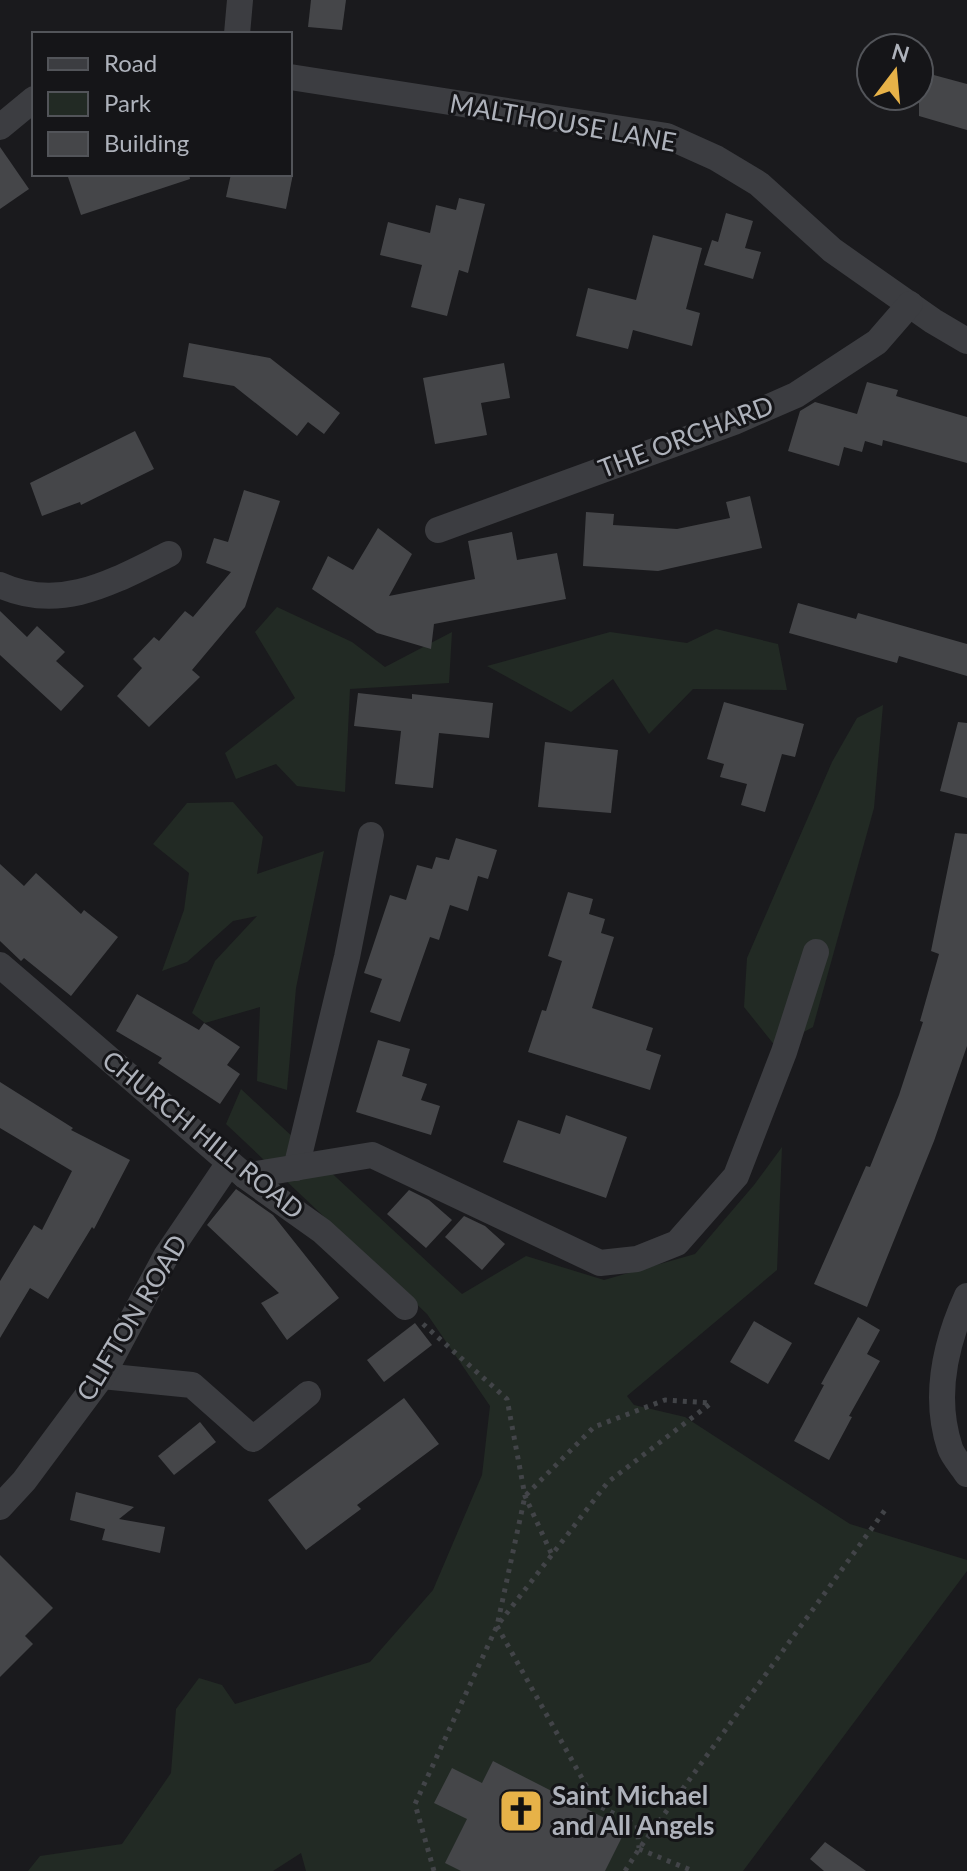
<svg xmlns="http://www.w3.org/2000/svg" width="967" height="1871" viewBox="0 0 967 1871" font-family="Lato,sans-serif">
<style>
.green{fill:#222a24}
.building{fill:#454649}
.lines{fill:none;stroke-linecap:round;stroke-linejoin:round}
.path{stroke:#424448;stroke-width:5;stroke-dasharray:4 6;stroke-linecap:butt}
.street{stroke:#3c3d41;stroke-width:26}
.labels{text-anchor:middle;stroke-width:6;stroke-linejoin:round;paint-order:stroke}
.street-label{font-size:26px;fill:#aeb2bb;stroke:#151518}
.poi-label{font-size:26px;font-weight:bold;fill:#aeb2bb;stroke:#151518;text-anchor:start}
</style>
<rect width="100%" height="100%" fill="#1a1a1d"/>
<g class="green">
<polygon points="277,607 352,642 385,667 452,632 449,683 350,689 345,792 297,786 276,764 236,779 225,753 295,698 255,632"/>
<polygon points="716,629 778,644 787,690 693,689 649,734 613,679 571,712 487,666 610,632 687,643"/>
<polygon points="883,705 874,808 813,1027 776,1047 744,1007 747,958 832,762 857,718"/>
<polygon points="233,802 263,837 257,874 324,851 296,988 287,1090 257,1081 260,1007 205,1023 192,1013 215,961 257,916 233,921 187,962 162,971 184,910 189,873 153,844 187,803"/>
<polygon points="241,1089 462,1294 526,1256 604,1280 695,1254 754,1185 782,1147 777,1270 627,1396 634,1405 685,1417 850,1524 967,1560 967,1571 743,1871 306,1871 301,1853 273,1871 28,1871 40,1856 122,1844 171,1773 176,1709 199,1678 222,1685 235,1704 370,1662 433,1590 482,1475 490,1406 427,1314 226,1124"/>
</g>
<g class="building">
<polygon points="311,0 346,0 342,30 308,27"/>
<polygon points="919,71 967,84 967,130 919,116"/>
<polygon points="0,147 29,189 0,209"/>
<polygon points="67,174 189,174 190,179 81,215"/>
<polygon points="231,174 293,174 286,209 226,197"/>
<polygon points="459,198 485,204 468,273 459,270 447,316 411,307 422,265 380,255 388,222 430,233 436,205 456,210"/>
<polygon points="726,213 753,221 745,248 761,252 753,279 704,265 712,240 718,242"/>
<polygon points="653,235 702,248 686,309 700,313 692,346 633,330 628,349 576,336 588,288 636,300"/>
<polygon points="189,343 270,358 340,413 324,434 308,422 297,436 234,386 183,377"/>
<polygon points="504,363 510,398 481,403 487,435 435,444 423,378"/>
<polygon points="867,382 898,390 896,396 967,417 967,463 883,440 882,446 865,441 862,452 844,447 839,466 788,451 800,411 815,402 857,414"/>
<polygon points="135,431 154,469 81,505 80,502 42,516 30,483"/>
<polygon points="244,490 280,501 245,607 192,670 200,677 149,727 117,696 142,668 133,659 154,637 159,641 185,611 193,617 231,572 206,563 214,538 228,542"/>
<polygon points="750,496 762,548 658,571 583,566 586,512 614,514 613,525 677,529 730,518 726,502"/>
<polygon points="378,528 412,554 389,596 475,579 468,541 512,532 517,560 557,553 566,599 434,624 431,649 377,633 312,589 328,556 353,570"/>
<polygon points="798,603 856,619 858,613 967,644 967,676 899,656 897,663 789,633"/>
<polygon points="0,611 27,637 37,626 65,652 56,661 84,686 61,711 0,655"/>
<polygon points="358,693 412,699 412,694 493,703 489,738 439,733 433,788 395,784 401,731 354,726"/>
<polygon points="724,702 804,724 795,757 782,754 765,812 741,805 747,784 720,777 724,764 707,759"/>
<polygon points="958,722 967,723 967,798 940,791"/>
<polygon points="545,742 618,750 611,813 538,807"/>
<polygon points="955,833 967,834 967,1046 934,1141 867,1307 814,1284 866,1166 870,1167 899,1095 923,1022 920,1021 939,954 931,951"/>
<polygon points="456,838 497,850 488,879 478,876 468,911 450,905 439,940 430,937 400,1022 370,1012 382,979 364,973 390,895 406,900 417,865 432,869 436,857 449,860"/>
<polygon points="0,864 24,886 36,873 81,914 84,910 118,937 71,996 24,958 21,961 0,941"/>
<polygon points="568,892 593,899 589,914 605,919 601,933 614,937 592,1008 653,1028 646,1050 661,1055 650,1090 528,1052 542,1010 546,1011 562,961 548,956"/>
<polygon points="137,994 199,1030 204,1023 240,1047 227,1065 240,1074 220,1104 158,1063 162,1058 116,1031"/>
<polygon points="378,1040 410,1049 402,1076 427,1084 421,1100 440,1106 431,1135 356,1112"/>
<polygon points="0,1082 73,1128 71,1130 130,1160 94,1229 92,1227 48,1299 30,1288 0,1338 0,1281 34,1225 42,1230 72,1171 0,1128"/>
<polygon points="566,1115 627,1137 606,1198 503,1162 518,1120 560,1134"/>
<polygon points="236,1189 273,1215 339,1298 287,1340 261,1303 279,1293 207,1225"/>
<polygon points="409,1190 429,1200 452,1220 426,1248 387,1214"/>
<polygon points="464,1216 485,1226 505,1244 482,1270 445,1237"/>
<polygon points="858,1317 880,1330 867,1354 880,1361 849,1416 852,1417 829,1460 794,1441 824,1385 821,1384"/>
<polygon points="754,1321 792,1343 768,1384 730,1362"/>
<polygon points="415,1323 432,1345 384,1382 367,1360"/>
<polygon points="404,1398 439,1444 357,1505 361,1509 306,1550 268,1500"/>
<polygon points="200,1422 216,1442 174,1475 158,1456"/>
<polygon points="76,1492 134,1507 119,1519 165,1527 160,1553 102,1540 105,1529 70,1520"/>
<polygon points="0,1555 53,1608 25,1636 33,1644 0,1677"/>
<polygon points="493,1761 626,1829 605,1871 461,1871 445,1863 467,1819 434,1803 452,1768 482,1783"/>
<polygon points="825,1842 866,1871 824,1871 810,1859"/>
</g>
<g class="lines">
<g class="path">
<polyline points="423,1324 507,1399 525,1496 552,1555"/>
<polyline points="500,1622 608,1482 710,1404"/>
<polyline points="497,1626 597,1805 637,1825 639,1848"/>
<polyline points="639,1849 693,1871"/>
<polyline points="434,1871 415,1804 497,1626 525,1496 594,1427 665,1400 711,1403"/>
<polyline points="625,1871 639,1849 888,1506"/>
</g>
<g class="street">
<polyline points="237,34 240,0"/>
<polyline points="290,77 667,136 716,158 759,184 832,250 933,321 967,341"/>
<polyline points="0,127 34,99"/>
<polyline points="438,530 734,422 796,395 877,342 910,304"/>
<path d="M0,585C61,613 114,581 169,554"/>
<polyline points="0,965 245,1176 322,1231 405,1307"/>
<polyline points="296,1168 347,957 371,835"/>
<polyline points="245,1176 372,1155 600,1263 637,1259 677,1243 736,1176 784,1052 816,952"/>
<path d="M967,1296C946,1342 933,1397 950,1448C953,1457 962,1466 967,1474"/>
<polyline points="102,1376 192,1385 253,1439 308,1394"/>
<polyline points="0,1507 24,1481 102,1376 166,1256 229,1163"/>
</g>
</g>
<defs>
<g id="church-square" transform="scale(2.3)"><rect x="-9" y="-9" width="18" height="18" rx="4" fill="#e7b248" stroke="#151518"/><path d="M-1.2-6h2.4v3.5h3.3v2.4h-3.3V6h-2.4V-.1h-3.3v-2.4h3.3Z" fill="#111"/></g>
</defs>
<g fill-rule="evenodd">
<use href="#church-square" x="521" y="1811"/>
</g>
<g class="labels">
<g class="street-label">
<text transform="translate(563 123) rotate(10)" y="9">MALTHOUSE LANE</text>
<text transform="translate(686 437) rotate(-21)" y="9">THE ORCHARD</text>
<text transform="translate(203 1135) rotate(39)" y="9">CHURCH HILL ROAD</text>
<text transform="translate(132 1318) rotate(-59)" y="9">CLIFTON ROAD</text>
</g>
<g class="poi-label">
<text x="552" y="1805">Saint Michael<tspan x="552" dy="30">and All Angels</tspan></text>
</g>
</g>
<rect x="32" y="32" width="260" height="144" fill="#151518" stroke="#525459" stroke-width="2"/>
<rect x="48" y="58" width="40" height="12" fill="#3c3d41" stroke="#525459" stroke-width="2"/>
<text x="104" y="72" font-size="24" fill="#aeb2bb">Road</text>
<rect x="48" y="92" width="40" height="24" fill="#222a24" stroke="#525459" stroke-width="2"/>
<text x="104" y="112" font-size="24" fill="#aeb2bb">Park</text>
<rect x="48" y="132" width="40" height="24" fill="#454649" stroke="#525459" stroke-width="2"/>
<text x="104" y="152" font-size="24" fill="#aeb2bb">Building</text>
<g transform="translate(895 72) rotate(16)"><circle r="38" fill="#151518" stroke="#525459" stroke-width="2"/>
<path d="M0-6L14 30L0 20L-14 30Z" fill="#e7b248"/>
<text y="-12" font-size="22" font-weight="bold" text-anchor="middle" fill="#aeb2bb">N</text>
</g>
</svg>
